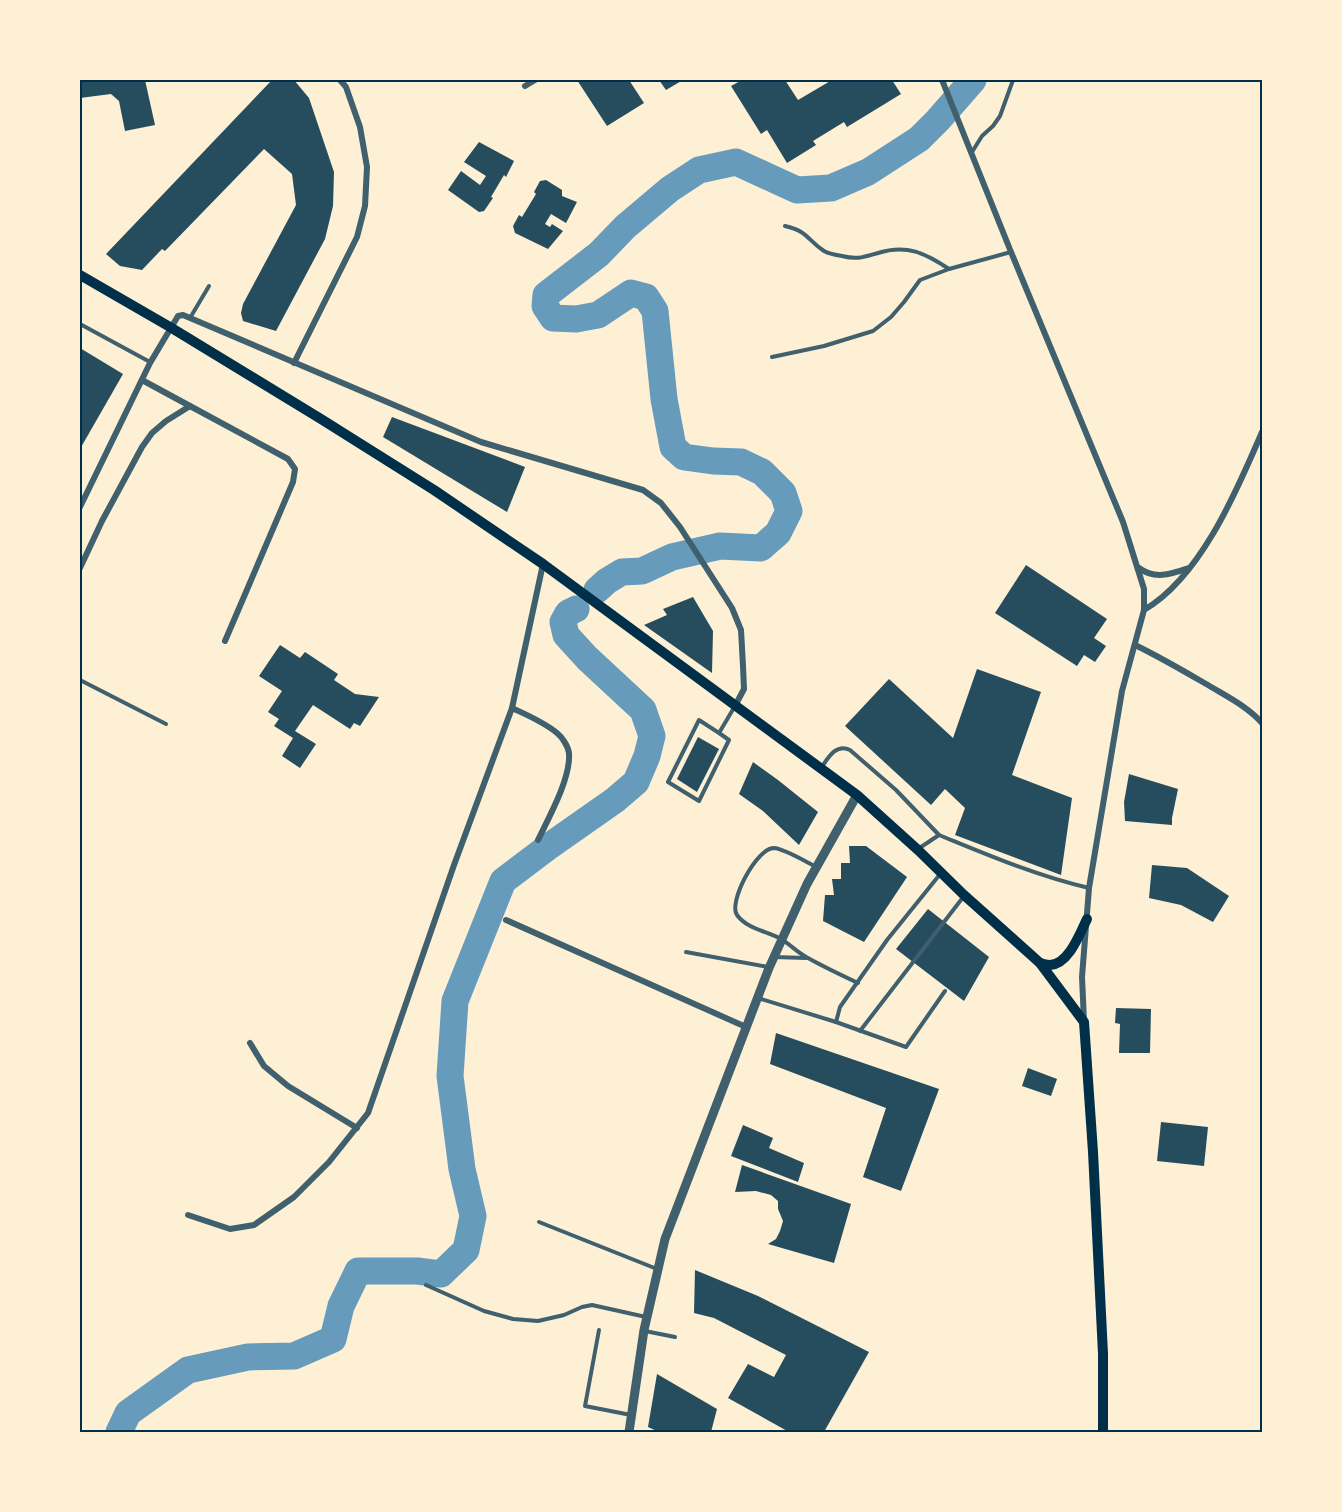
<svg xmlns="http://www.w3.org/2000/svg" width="1342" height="1512" viewBox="0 0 1342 1512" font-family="'Golos Text',sans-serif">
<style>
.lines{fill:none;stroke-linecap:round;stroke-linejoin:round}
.river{stroke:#669bbc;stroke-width:27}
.building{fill:#264d5e}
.service{stroke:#3f606c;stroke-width:4}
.minor{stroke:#3f606c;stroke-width:6}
.tertiary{stroke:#3f606c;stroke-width:9}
.secondary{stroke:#003049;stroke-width:10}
.neatline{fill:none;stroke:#003049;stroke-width:2}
</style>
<rect width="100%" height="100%" fill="#fdf0d5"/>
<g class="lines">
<g class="river">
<polyline points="597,590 607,581 622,572 642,571 672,557 720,546 761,548 778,533 789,511 783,493 762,472 741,462 713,461 684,457 673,447 664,399 655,311 646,297 631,293 598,315 576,319 553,318 545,306 546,295 599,254 625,227 670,189 699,170 736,162 797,190 831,188 868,172 919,139 938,120 973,80"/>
<polyline points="119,1432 128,1413 188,1370 248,1357 294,1356 333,1339 341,1306 358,1271 417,1271 441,1274 466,1250 473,1216 462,1169 450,1076 455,1001 503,881 548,847 615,800 636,782 647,756 652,736 643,710 587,658 566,635 563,622 568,613 576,609"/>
</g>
</g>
<g class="building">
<polygon points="80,80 145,80 155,125 125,131 119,101 111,94 80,98"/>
<polygon points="272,80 294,80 309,98 334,172 333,206 325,239 276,331 243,321 241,313 243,304 296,205 292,174 264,149 165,251 162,249 142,270 120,266 106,254"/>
<polygon points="577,80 629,80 644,103 607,126"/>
<polygon points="659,80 683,80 666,90"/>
<polygon points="742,80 785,80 798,100 832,80 892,80 901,94 847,127 844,122 813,141 816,145 787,163 767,130 761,134 731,86"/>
<polygon points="479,142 514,161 506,177 504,175 491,197 493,198 484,211 479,212 448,190 461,171 480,185 486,176 464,162"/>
<polygon points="546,180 562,190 562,196 577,202 566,223 551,214 545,224 550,227 552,224 563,231 548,249 515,233 513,226 519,215 522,217 536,194 534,192 540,181"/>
<polygon points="80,348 123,374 80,449"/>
<polygon points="392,417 525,467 507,512 383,437"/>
<polygon points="1026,565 1107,619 1094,638 1106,646 1095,662 1084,655 1077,666 995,613"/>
<polygon points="693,597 713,631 712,673 644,625 667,615 663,609"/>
<polygon points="280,645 300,658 305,652 338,674 334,680 355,694 379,697 360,726 354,723 350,729 313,705 295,731 316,744 300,768 282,756 293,738 274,726 279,719 268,712 282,691 259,676"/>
<polygon points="977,669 1041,692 1012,775 1072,798 1061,875 955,835 965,808 945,789 931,805 845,726 889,679 953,738"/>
<polygon points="698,737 719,749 697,792 677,779"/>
<polygon points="753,762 778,780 818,812 799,845 763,811 739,794"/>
<polygon points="1129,774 1178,789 1172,818 1172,825 1125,821 1124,802"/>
<polygon points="849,846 866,846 907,877 864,942 823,921 825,895 834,895 832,879 841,879 841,863 850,863"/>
<polygon points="1152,865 1187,868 1229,896 1213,922 1181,905 1149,898"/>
<polygon points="928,909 989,957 964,1001 896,949"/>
<polygon points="1116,1008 1151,1009 1150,1053 1119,1053 1120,1024 1115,1023"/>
<polygon points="776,1033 939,1089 901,1191 863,1177 886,1108 770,1064"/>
<polygon points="1028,1068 1057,1079 1051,1096 1022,1086"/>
<polygon points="1161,1122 1208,1127 1204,1166 1157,1161"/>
<polygon points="743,1125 773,1138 769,1148 804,1163 798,1182 731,1156"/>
<polygon points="742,1165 851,1204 834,1263 768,1244 776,1239 780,1231 783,1221 778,1209 778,1201 771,1195 756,1191 735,1192"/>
<polygon points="695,1270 758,1296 869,1352 824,1432 789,1432 728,1398 748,1364 774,1377 786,1355 714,1318 694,1313"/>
<polygon points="657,1374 717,1409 711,1432 659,1432 648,1427"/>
</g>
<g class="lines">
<g class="service">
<polyline points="972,152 982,136 993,126 1000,116 1013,80"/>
<path d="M785,226C808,231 807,240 824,251C829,254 836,255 842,256C857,260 864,257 878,253C907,244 925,253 949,269"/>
<polyline points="190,318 209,286"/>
<polyline points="80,324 150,362"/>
<polyline points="772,357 824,346 873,331 891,317 904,302 920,280 949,269 1011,252"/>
<polyline points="80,680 166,724"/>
<polyline points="719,733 729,740 699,801 668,782 699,720 719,733 735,706"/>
<path d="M821,768C828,758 836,743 850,750L896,790L939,835"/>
<path d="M918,849L939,835C988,855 1037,876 1089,888"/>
<path d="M817,867C806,862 785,849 774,848C756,848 728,903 737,915C747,929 767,931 781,939C791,945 798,953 808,958C824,967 841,975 858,983"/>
<polyline points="686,952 768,967"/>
<polyline points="774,957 806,958"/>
<polyline points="758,998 836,1022 906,1047 945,991"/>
<polyline points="836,1022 840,1007 887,940 941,873"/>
<polyline points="860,1031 964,896"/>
<polyline points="539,1222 657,1269"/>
<polyline points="426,1285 484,1311 513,1319 538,1321 564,1315 582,1307 592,1305 646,1317"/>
<polyline points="599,1330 585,1406 631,1415"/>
<polyline points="645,1331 675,1337"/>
</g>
<g class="minor">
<polyline points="942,80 1011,252 1123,522 1144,589 1144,610 1122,691 1089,888 1082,977 1084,1021"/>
<polyline points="525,86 535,80"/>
<polyline points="294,363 357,237 365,206 367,167 360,127 346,87 340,80"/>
<polyline points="142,380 190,406"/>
<polyline points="80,507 150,363 178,316 183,315 481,442 643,490 661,503 680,527 732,608 741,630 743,666 744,689 735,706"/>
<polyline points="80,568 102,521 142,447 152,433 166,421 190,406 288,459 295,469 293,482 225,641"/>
<path d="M1139,568C1155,580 1171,574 1189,568"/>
<path d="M1144,610C1201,577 1237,490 1262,432"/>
<path d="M1135,645C1162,658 1187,673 1213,688C1230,698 1249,708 1262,723"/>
<path d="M512,708C527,715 544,722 557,733C562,737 568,746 569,753C571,778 549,817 538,840"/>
<polyline points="506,920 746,1027"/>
<polyline points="250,1043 264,1066 288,1086 357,1128"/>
<polyline points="188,1215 230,1229 254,1225 294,1197 329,1162 368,1113 454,865 512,708 543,564"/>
</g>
<polyline class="tertiary" points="629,1432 644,1330 665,1239 769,968 807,884 857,795"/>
<g class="secondary">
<polyline points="80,275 170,327 321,419 434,490 543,564 857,795 918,850 964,895 1040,963 1084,1022 1093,1152 1103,1354 1103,1432"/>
<path d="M1040,963C1043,964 1047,965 1050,965C1069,964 1080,933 1087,919"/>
</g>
</g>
<rect width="1342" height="1512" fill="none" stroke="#fdf0d5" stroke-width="162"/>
<rect x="81" y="81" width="1180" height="1350" class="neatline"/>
</svg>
